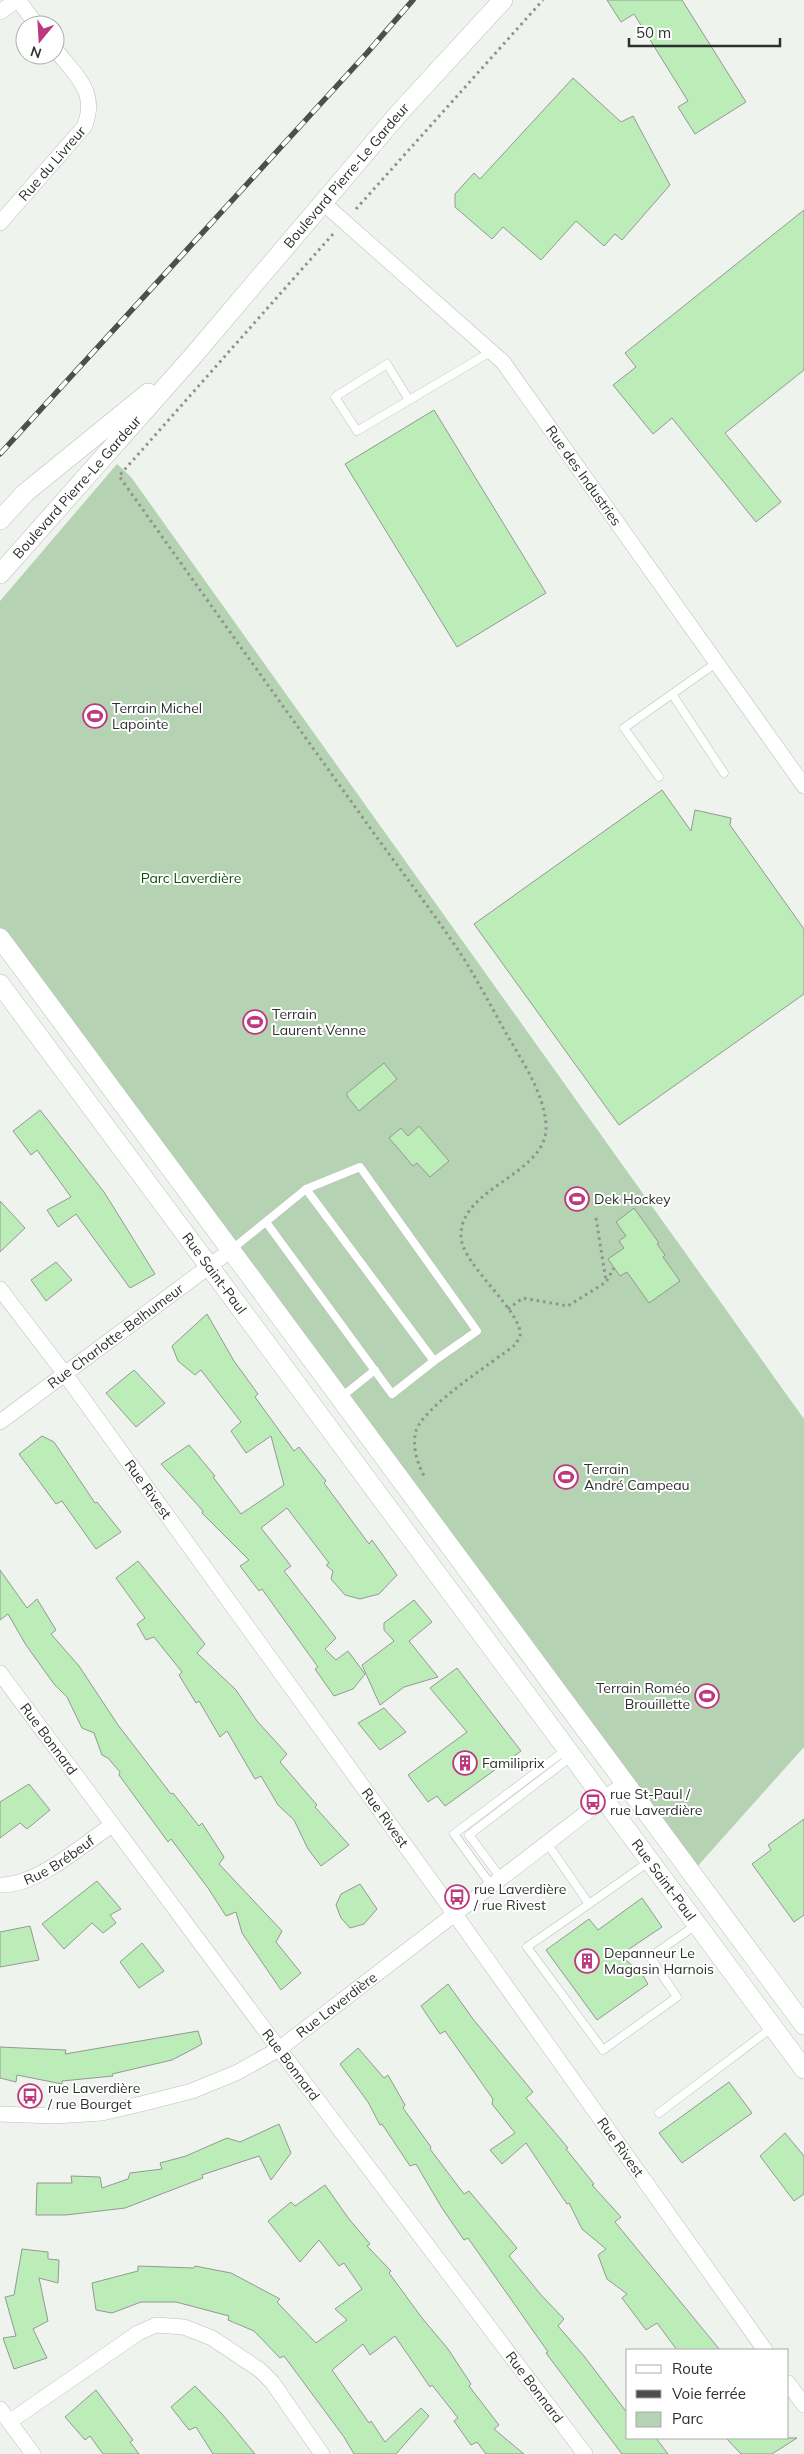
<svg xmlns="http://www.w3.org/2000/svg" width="804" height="2454" viewBox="0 0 804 2454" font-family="Mulish,sans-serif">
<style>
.green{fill:#b5d3b2}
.building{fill:#bcecb8;stroke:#949994}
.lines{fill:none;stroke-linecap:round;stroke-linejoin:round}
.service-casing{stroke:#bbc0bb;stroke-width:9}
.minor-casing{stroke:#bbc0bb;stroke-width:16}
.tertiary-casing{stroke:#bbc0bb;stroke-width:20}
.path{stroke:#8f938f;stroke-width:3;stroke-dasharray:2.5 4;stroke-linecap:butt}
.service{stroke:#fff;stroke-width:8}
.minor{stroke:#fff;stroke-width:15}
.tertiary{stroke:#fff;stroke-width:19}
.rail-casing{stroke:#4d4f4d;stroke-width:5.5}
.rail{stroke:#fefffe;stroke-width:4;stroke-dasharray:11;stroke-linecap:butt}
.labels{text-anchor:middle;stroke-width:4;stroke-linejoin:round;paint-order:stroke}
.street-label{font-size:14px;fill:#2e302e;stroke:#fefffe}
.poi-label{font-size:14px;fill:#2e302e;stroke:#fefffe;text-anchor:start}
.park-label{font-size:14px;fill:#0d4f0d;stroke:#fefffe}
</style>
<rect width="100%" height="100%" fill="#eef3ed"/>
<polygon class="green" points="117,464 131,477 804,1419 804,1747 695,1869 0,930 0,601"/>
<g class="building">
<polygon points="607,0 682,0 746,102 695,134 678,107 688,101 634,14 621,22"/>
<polygon points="573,78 621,122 633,116 670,185 622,240 615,234 604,246 576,221 541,260 503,227 492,239 455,207 455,194 474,173 480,179"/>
<polygon points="804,210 804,370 725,433 781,502 756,522 672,418 653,434 613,385 636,367 625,353"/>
<polygon points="434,410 546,593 457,647 345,464"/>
<polygon points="662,790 691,831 695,810 731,818 730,825 804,929 804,994 619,1125 474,924"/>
<polygon points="384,1063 397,1079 359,1111 347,1096 347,1093"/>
<polygon points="40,1110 104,1192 155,1274 130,1288 76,1214 58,1227 47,1210 71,1197 37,1150 31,1155 13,1131"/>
<polygon points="419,1126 449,1161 430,1177 417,1163 413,1166 389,1138 401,1128 408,1136"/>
<polygon points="0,1201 25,1228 0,1252"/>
<polygon points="634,1208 659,1243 657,1244 665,1255 663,1257 680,1281 649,1303 627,1272 620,1276 608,1259 624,1248 619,1241 626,1236 616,1222"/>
<polygon points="56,1262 72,1280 46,1301 31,1280"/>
<polygon points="207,1314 234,1361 258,1394 255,1397 294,1451 299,1447 326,1481 324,1483 369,1544 372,1540 397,1575 379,1594 360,1599 345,1595 331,1579 333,1571 326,1565 329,1563 287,1508 261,1528 291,1566 284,1571 336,1638 325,1649 336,1660 348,1651 365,1674 353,1689 334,1696 315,1669 318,1667 262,1589 259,1591 240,1566 249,1560 202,1513 203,1511 161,1464 189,1445 215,1476 213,1477 241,1514 284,1485 271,1436 246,1453 231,1431 241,1422 201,1370 195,1375 178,1361 172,1346"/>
<polygon points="134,1370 165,1403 136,1427 106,1393"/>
<polygon points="42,1436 54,1442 95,1503 97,1502 121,1532 96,1549 62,1501 56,1504 19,1454"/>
<polygon points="138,1561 205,1644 197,1653 236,1690 257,1721 287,1754 280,1762 317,1805 315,1807 349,1845 321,1866 308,1849 294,1820 278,1805 261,1776 255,1779 227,1731 220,1737 199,1701 196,1703 179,1675 182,1672 154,1637 146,1640 137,1624 145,1618 116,1578"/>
<polygon points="0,1570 27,1608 37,1599 56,1630 51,1634 79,1666 118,1725 171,1794 173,1793 199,1826 202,1823 224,1857 219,1864 282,1931 276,1942 301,1973 281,1990 242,1933 236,1912 226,1916 208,1888 171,1839 168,1842 119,1775 120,1772 108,1758 102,1755 94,1733 82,1728 67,1697 54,1684 26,1645 8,1614 0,1620"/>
<polygon points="414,1600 432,1622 409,1641 438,1677 404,1687 380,1705 362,1665 394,1641 384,1630 384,1623"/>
<polygon points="457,1668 521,1751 445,1806 437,1796 428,1802 408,1775 467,1732 430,1688"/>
<polygon points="384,1708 406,1732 380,1750 358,1723"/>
<polygon points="29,1784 50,1810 27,1829 20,1823 0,1838 0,1802"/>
<polygon points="804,1819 804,1915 794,1922 752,1864 771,1850 768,1845"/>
<polygon points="97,1881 121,1909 110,1915 116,1923 103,1933 92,1923 64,1949 42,1924"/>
<polygon points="360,1884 377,1909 364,1924 350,1928 341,1918 336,1905 341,1894"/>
<polygon points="642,1898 662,1927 620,1955 642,1974 648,1984 597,2020 546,1950 589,1919 598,1930"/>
<polygon points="30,1926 39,1960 0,1967 0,1932"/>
<polygon points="142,1943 164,1971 139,1988 120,1962"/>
<polygon points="448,1984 473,2019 533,2092 526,2098 568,2148 566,2149 594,2184 592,2185 621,2217 615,2222 720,2350 677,2350 657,2323 646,2330 622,2298 627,2294 607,2279 598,2255 606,2249 582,2229 569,2203 567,2204 526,2143 502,2164 490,2150 515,2133 492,2104 493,2099 445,2031 440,2034 421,2006"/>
<polygon points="198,2031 202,2044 195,2048 172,2060 112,2074 113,2076 62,2081 62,2084 17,2075 16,2082 0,2078 0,2047 66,2050 65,2054"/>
<polygon points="358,2048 384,2078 388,2075 405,2105 403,2108 431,2147 430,2149 464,2194 469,2191 517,2248 509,2256 542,2296 564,2319 558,2326 584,2356 628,2414 628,2438 656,2438 668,2454 622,2454 546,2353 548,2352 468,2238 464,2240 442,2208 416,2164 410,2166 382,2124 380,2125 368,2102 340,2064"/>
<polygon points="729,2082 752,2113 682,2163 659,2133"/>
<polygon points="279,2124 291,2153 271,2180 259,2156 202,2175 203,2178 125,2208 66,2215 36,2215 37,2183 72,2183 71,2176 100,2177 102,2188 128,2179 130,2173 162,2169 160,2163 186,2156 227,2138 240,2142"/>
<polygon points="785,2133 804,2156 804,2194 794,2201 760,2156"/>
<polygon points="325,2185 349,2219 370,2244 367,2246 391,2271 389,2273 422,2318 448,2349 471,2384 469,2386 499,2425 494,2429 524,2454 486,2454 477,2442 471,2445 454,2421 458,2418 432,2385 430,2387 395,2336 370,2355 363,2344 332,2370 369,2423 371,2421 385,2442 421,2408 429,2416 396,2454 354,2454 344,2437 284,2356 280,2358 254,2331 228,2320 229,2316 176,2302 141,2302 112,2313 96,2310 92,2283 138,2271 138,2266 194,2268 195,2266 231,2273 280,2299 277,2302 316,2343 347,2320 335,2309 362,2289 344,2263 339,2266 319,2240 300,2262 268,2221 291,2202 295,2206"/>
<polygon points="22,2249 48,2252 48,2259 59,2260 58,2283 39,2278 48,2321 33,2329 47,2358 14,2369 3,2338 16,2336 5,2297 14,2295"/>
<polygon points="195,2386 222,2414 255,2454 213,2454 196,2427 189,2430 171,2407"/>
<polygon points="96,2390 133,2440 130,2442 139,2454 103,2454 90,2436 85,2440 65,2417"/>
<polygon points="726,2438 797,2438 772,2454 741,2454"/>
</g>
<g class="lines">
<g class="service-casing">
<g id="service">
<polyline points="409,400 387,364 335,397 357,431 492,351"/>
<polyline points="672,694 724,773"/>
<polyline points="659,777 624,728 716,663"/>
<polyline points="306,1189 360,1167 477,1331 434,1361"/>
<polyline points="231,1250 306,1189 434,1361 392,1394 266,1222"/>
<polyline points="340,1398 375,1370"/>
<polyline points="547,1843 589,1904 527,1947 603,2050 677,1997 650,1957 696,1925"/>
<polyline points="501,1878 469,1835 572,1756"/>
<polyline points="491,1885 454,1834 567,1749"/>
<polyline points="589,1904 650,1861"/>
<polyline points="659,2113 773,2027"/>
</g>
</g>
<g class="minor-casing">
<g id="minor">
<polyline points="18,0 37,25"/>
<polyline points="0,12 17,0"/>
<path id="s1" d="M322,202L503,362L804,786"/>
<path id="s2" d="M0,223L84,127C99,92 75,75 55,49"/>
<path id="s3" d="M0,1289L65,1374L454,1913L765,2350"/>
<path id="s4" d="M0,1422L231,1250"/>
<path id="s5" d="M0,1673L279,2049L585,2454"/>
<path id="s6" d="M0,1885C37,1886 82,1845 112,1825"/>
<path id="s7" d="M0,2114L54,2116L102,2113L145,2103L192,2091L238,2072L279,2049L625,1783"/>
<polyline points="788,2383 804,2405"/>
<polyline points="0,2409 33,2454"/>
<polyline points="9,2422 138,2333 156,2325 184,2327 212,2338 260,2370 272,2382 322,2454"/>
</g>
</g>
<g class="tertiary-casing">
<g id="tertiary">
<polyline points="0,520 25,493 148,393"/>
<path id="s8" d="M0,574L193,356L400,112L503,0"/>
<polyline points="0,938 804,2025"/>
<path id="s9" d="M0,984L804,2069"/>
</g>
</g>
<g class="path">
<polyline points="356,209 543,0"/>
<path d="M333,234L119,476C202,593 285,709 368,825C400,870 434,913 464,959C479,983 492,1008 506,1033C522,1061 543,1091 546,1124C550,1175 459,1186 461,1237C462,1265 524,1313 520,1336C519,1339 516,1343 515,1345C493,1362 423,1407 416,1431C412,1446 417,1462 424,1476"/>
<polyline points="596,1218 606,1281"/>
<polyline points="508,1309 523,1298 568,1306 606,1282 614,1268"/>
</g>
<use href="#service" class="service"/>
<use href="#minor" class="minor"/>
<use href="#tertiary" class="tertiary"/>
<g class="rail-casing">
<polyline id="rail" points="0,454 367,53 413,0"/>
</g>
<use href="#rail" class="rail"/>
</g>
<defs>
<g id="stadium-ring" transform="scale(1.25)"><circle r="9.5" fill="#fefffe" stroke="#bd397d" stroke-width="1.5"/><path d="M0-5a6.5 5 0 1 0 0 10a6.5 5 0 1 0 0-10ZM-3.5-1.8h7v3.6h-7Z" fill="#bd397d"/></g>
<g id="building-ring" transform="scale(1.25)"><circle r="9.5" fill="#fefffe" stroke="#bd397d" stroke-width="1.5"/><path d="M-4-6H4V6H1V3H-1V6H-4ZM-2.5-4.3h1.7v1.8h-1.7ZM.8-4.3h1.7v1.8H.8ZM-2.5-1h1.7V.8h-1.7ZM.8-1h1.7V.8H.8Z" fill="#bd397d"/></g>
<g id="bus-ring" transform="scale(1.25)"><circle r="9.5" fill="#fefffe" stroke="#bd397d" stroke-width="1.5"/><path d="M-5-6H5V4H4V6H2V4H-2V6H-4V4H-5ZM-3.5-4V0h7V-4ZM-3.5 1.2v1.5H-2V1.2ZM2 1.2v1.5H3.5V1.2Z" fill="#bd397d"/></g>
</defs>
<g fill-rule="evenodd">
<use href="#stadium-ring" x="95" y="716"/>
<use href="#stadium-ring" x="255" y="1022"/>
<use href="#stadium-ring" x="577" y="1199"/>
<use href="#stadium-ring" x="566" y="1477"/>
<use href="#stadium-ring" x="707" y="1696"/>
<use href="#building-ring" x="465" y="1763"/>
<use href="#bus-ring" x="593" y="1802"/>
<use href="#bus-ring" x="457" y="1897"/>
<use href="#building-ring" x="587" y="1961"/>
<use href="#bus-ring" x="30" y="2096"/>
</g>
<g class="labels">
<g class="street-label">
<text dy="5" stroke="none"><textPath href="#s2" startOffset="79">Rue du Livreur</textPath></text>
<text dy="5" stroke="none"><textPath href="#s8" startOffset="528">Boulevard Pierre-Le Gardeur</textPath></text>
<text dy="5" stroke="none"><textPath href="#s1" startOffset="381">Rue des Industries</textPath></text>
<text dy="5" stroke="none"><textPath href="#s8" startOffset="116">Boulevard Pierre-Le Gardeur</textPath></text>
<text dy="5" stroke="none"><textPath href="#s9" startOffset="360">Rue Saint-Paul</textPath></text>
<text dy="5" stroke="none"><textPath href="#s4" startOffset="144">Rue Charlotte-Belhumeur</textPath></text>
<text dy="5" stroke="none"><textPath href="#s3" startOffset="249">Rue Rivest</textPath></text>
<text dy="5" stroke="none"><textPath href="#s5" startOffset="82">Rue Bonnard</textPath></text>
<text dy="5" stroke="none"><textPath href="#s3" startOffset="654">Rue Rivest</textPath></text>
<text dy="5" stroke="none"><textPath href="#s6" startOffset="65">Rue Brébeuf</textPath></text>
<text dy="5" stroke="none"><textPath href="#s9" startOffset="1115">Rue Saint-Paul</textPath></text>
<text dy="5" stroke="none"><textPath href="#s7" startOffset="364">Rue Laverdière</textPath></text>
<text dy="5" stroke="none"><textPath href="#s5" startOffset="488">Rue Bonnard</textPath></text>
<text dy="5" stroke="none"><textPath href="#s3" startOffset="1059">Rue Rivest</textPath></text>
<text dy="5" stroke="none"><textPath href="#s5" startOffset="892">Rue Bonnard</textPath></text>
</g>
<g class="poi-label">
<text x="112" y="713">Terrain Michel<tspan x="112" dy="16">Lapointe</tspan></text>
<text x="272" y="1019">Terrain<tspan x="272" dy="16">Laurent Venne</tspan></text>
<text x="594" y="1204">Dek Hockey</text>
<text x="584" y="1474">Terrain<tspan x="584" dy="16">André Campeau</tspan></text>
<text x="690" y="1693" text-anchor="end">Terrain Roméo<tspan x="690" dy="16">Brouillette</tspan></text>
<text x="482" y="1768">Familiprix</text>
<text x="610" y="1799">rue St-Paul /<tspan x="610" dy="16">rue Laverdière</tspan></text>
<text x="474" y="1894">rue Laverdière<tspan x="474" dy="16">/ rue Rivest</tspan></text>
<text x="604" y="1958">Depanneur Le<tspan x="604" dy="16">Magasin Harnois</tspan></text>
<text x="48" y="2093">rue Laverdière<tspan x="48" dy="16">/ rue Bourget</tspan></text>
</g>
<g class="park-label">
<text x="191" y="883">Parc Laverdière</text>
</g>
</g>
<rect x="626" y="2349" width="162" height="90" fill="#fefffe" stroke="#abacab"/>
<rect x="636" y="2365" width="25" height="8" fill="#ffffff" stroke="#abacab"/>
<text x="672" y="2374" font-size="15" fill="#2e302e">Route</text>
<rect x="636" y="2390" width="25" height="8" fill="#4d4f4d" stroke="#abacab"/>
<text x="672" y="2399" font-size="15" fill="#2e302e">Voie ferrée</text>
<rect x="636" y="2412" width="25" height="15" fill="#b5d3b2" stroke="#abacab"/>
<text x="672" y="2424" font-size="15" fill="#2e302e">Parc</text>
<g transform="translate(40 40) rotate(198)"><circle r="24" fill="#fefffe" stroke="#abacab"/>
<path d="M0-4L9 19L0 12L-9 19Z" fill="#bd397d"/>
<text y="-8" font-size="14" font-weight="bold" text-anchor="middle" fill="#2e302e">N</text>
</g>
<path d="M629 38v8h151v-8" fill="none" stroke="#2e302e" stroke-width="2.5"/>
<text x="636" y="38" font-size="15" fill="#2e302e" stroke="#fefffe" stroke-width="4" paint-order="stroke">50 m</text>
</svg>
